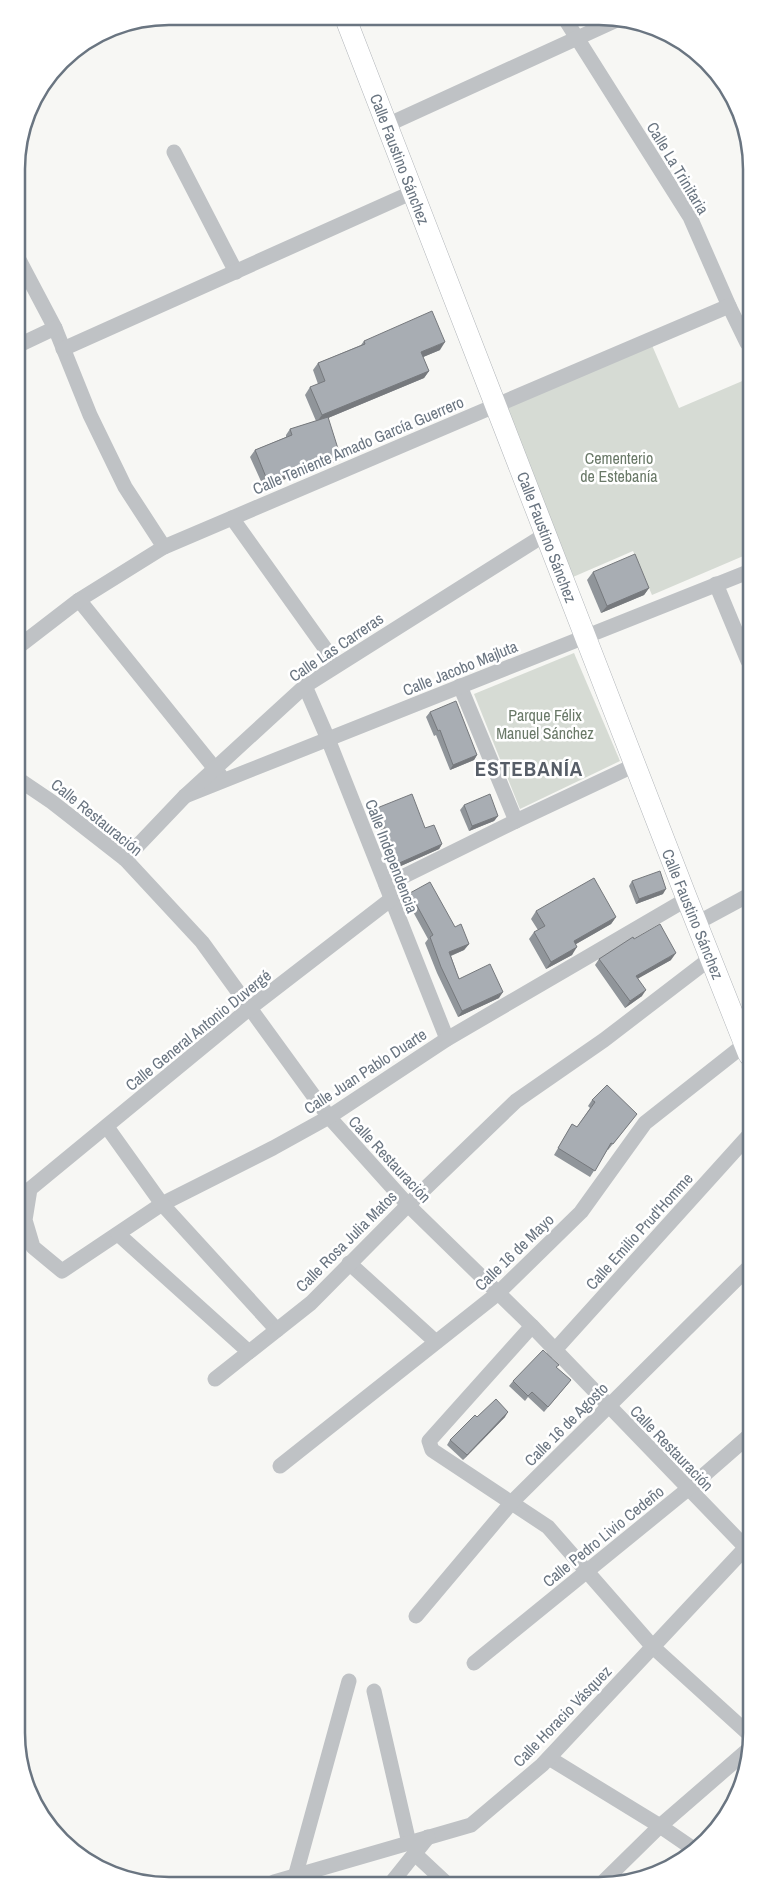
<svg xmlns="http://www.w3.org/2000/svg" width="768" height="1902" viewBox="0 0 768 1902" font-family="'Archivo Narrow',sans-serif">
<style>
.green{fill:#d6dbd4}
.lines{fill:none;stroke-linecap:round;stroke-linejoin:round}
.secondary-casing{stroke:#b2b6ba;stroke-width:22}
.street{stroke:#bfc2c5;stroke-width:15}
.secondary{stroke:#fff;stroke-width:21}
.wall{fill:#90959a}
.shaded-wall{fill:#76797d}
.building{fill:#a8adb3;stroke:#76797d}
.labels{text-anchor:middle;stroke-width:5;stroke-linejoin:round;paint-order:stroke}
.street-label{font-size:16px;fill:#6a7581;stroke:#fff}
.park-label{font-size:16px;fill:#6a7968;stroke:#fff}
.district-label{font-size:21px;font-weight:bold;letter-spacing:1px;fill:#575e68;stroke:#fff}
.rim{fill:none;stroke:#6a7581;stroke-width:2.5}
</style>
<rect width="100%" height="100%" fill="#f7f7f4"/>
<g class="green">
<polygon points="651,343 679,408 747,379 748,554 652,595 633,551 573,577 501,409"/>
<polygon points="574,653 620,761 520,809 474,694"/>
</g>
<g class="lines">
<g class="secondary-casing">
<polyline id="secondary" points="345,17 687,899 749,1055"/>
</g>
<g class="street">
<polyline points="565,19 690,217 729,306 747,343"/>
<polyline points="387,125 619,19"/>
<polyline points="174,152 236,272"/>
<polyline points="17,256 55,328 90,415 125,487 164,547"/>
<polyline points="17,346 55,328"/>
<polyline points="63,349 413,192"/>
<polyline points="232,518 337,665"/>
<polyline points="716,584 748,661"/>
<polyline points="79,600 220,775"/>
<polyline points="18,647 79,600 164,547 729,306"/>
<polyline points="305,686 328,739 447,1039"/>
<polyline points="460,686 516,821"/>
<polyline points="18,779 52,802 125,859 202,942 329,1117 408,1205 532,1326 751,1553"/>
<polyline points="185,796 748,572"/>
<polyline points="125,859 185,796 305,686 546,534"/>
<polyline points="386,885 516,821 635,765"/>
<polyline points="390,900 250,1008 30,1189 25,1220 33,1247 62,1271 162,1204 273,1148 329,1117 447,1039 687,899"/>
<polyline points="697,923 749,895"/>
<polyline points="107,1127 162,1204 277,1330"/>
<polyline points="118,1234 249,1352"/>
<polyline points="349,1263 436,1342"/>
<polyline points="532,1326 429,1441 432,1450 548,1527 653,1647 751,1736"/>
<polyline points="554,1351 750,1134"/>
<polyline points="215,1379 311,1303 408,1205 516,1101 604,1040 711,958"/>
<polyline points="280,1466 497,1294 581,1212 645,1123 749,1041"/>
<polyline points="416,1616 512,1502 750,1266"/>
<polyline points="474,1663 688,1489 751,1434"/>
<polyline points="374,1691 409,1843"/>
<polyline points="549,1758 660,1826 695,1850"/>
<polyline points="415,1854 445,1882"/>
<polyline points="290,1881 295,1877 349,1681"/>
<polyline points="604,1881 660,1826 750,1748"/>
<polyline points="274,1882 471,1825 542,1765 751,1542"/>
<polyline points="392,1882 428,1837"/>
</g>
<use href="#secondary" class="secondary"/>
</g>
<g class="wall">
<polygon points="364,341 440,350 423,357 429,371 424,378 328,418 336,462 295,475 264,488 250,457 255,450 286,437 286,435 290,429 316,421 305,395 310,387 318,384 313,370 318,363 361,345"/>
<polygon points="593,572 649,588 644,595 601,613 587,580"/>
<polygon points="430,712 477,755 474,760 450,770 436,735 434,736 426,717"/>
<polygon points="464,805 498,816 494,821 469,831 460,810"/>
<polygon points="377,808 425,828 442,844 439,849 394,869 385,848 387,846 373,813"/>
<polygon points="632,881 663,894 636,904 629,886"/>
<polygon points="410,893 455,927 469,944 464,950 451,956 459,979 499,998 458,1017 437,973 425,943 428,939 406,899"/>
<polygon points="536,911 616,917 611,924 576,944 572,955 546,969 529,939 534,932 538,930 531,919"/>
<polygon points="634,939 671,960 638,978 642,996 625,1008 595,965 599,959"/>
<polygon points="592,1100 637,1114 608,1150 608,1149 590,1177 554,1155 572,1124 577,1127 590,1108 588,1106"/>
<polygon points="557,1368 571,1380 544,1412 528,1397 525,1401 509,1386 513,1381"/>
<polygon points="477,1417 505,1417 463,1460 447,1445 450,1440"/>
</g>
<g class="shaded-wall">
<polygon points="445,342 440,350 416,360 421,352"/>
<polygon points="429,371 424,378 316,423 322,415"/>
<polygon points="340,455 336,462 295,475 264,488 268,482 300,469"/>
<polygon points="649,588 644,595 601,613 607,606"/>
<polygon points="477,755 474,760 450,770 453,765"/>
<polygon points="498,816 494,821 469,831 472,826"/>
<polygon points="442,844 439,849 394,869 397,864"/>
<polygon points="666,889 663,894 636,904 639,899"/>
<polygon points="616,917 611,924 569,948 574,941"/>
<polygon points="469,944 464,950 445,958 449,952"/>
<polygon points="577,947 572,955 546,969 551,962"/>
<polygon points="676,953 671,960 632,982 636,976"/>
<polygon points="646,990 642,996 625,1008 630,1001"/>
<polygon points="503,992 499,998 458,1017 462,1011"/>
<polygon points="508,1412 505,1417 463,1460 467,1455"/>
</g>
<g class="building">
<polygon points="432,311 445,342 421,352 429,371 322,415 310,387 325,381 318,363 365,344 364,341"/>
<polygon points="328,417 340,455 300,469 268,482 255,450 292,435 290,429"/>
<polygon points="635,554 649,588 607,606 593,572"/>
<polygon points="456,701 477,755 453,765 440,730 438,731 430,712"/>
<polygon points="412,794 425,828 434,825 442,844 397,864 389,843 391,843 377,808"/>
<polygon points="490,794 498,816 472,826 464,805"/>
<polygon points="660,871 666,889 639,899 632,881"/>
<polygon points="594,878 616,917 574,941 577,947 551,962 534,932 545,926 536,911"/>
<polygon points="430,882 455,927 461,924 469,944 449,952 459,979 490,964 503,992 462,1011 441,967 430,937 433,935 410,893"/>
<polygon points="660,924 676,953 636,976 646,990 630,1001 599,959 633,937 634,939"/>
<polygon points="607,1085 637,1114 613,1144 611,1143 595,1171 558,1148 572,1124 577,1127 595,1102 592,1100"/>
<polygon points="543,1350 559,1365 556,1367 571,1380 548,1407 532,1392 528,1396 513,1381"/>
<polygon points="496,1399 508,1412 467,1455 450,1440 475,1415 477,1417"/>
</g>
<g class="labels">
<g class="street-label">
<text transform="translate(400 159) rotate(69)" y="6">Calle Faustino Sánchez</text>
<text transform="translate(678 168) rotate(59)" y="6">Calle La Trinitaria</text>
<text transform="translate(358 445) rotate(-23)" y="6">Calle Teniente Amado García Guerrero</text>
<text transform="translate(547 537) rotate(69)" y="6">Calle Faustino Sánchez</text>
<text transform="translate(336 647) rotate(-34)" y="6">Calle Las Carreras</text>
<text transform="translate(460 668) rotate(-22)" y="6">Calle Jacobo Majluta</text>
<text transform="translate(97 817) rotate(39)" y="6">Calle Restauración</text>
<text transform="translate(392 856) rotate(69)" y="6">Calle Independencia</text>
<text transform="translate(693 914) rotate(68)" y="6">Calle Faustino Sánchez</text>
<text transform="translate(198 1030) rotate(-39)" y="6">Calle General Antonio Duvergé</text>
<text transform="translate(365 1071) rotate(-33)" y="6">Calle Juan Pablo Duarte</text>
<text transform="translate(390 1159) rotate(47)" y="6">Calle Restauración</text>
<text transform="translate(639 1231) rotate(-48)" y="6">Calle Emilio Prud'Homme</text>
<text transform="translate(346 1241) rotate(-45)" y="6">Calle Rosa Julia Matos</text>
<text transform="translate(514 1252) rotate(-44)" y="6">Calle 16 de Mayo</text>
<text transform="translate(566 1424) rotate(-45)" y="6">Calle 16 de Agosto</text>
<text transform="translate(672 1448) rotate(46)" y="6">Calle Restauración</text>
<text transform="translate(603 1536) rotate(-39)" y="6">Calle Pedro Livio Cedeño</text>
<text transform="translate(562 1716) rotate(-46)" y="6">Calle Horacio Vásquez</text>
</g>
<g class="park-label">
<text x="619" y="464">Cementerio<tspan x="619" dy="18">de Estebanía</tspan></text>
<text x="545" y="721">Parque Félix<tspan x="545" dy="18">Manuel Sánchez</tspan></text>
</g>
<g class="district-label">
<text x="529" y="776">ESTEBANÍA</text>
</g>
</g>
<path d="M0 0H768V1902H0ZM169 25H599A144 144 0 0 1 743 169V1733A144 144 0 0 1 599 1877H169A144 144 0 0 1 25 1733V169A144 144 0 0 1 169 25Z" fill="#fff" fill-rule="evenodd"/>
<path class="rim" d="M169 25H599A144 144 0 0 1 743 169V1733A144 144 0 0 1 599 1877H169A144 144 0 0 1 25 1733V169A144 144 0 0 1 169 25Z"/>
</svg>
